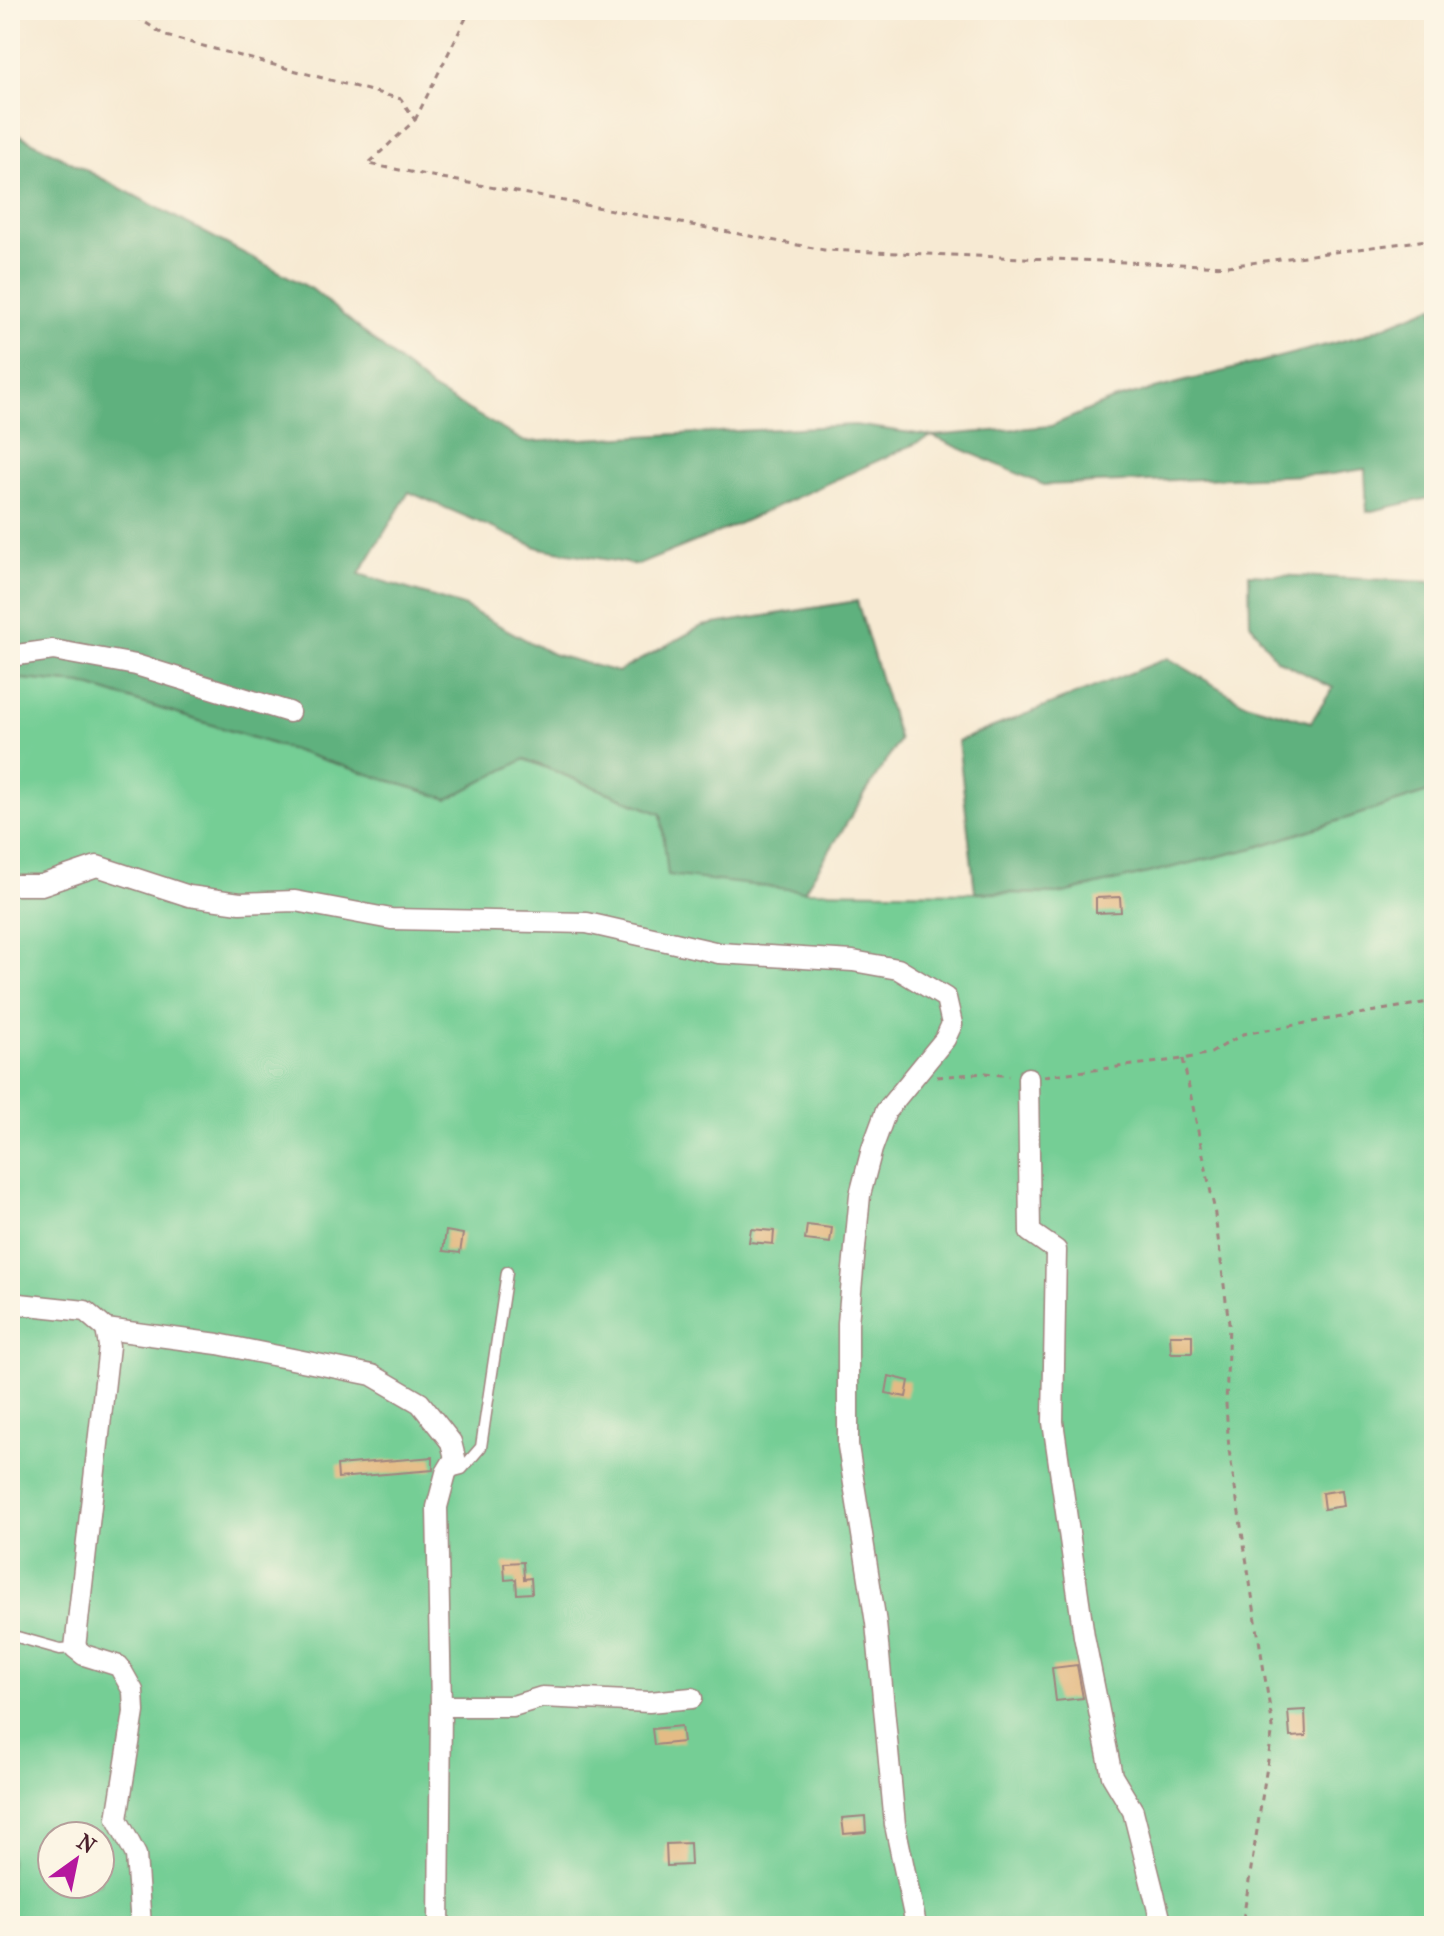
<svg xmlns="http://www.w3.org/2000/svg" width="1444" height="1936" viewBox="0 0 1444 1936" font-family="'IM FELL French Canon',serif">
<style>
.green{fill:#74ce95;stroke:#5f7660;stroke-width:2;fill-rule:evenodd}
.forest{fill:#5fb17e;stroke:#546854;stroke-width:2}
.building{fill:#e4bb85}
.lines{fill:none;stroke-linecap:round;stroke-linejoin:round}
.service-casing{stroke:#a0847f;stroke-width:13}
.minor-casing{stroke:#a0847f;stroke-width:23}
.path{stroke:#a0847f;stroke-width:3;stroke-dasharray:6 6;stroke-linecap:butt}
.service{stroke:#fff;stroke-width:10}
.minor{stroke:#fff;stroke-width:20}
</style>
<rect width="100%" height="100%" fill="#fcf5e5"/>
<filter id="ink" filterUnits="userSpaceOnUse"><feTurbulence type="fractalNoise" baseFrequency=".0125" numOctaves="2"/><feDisplacementMap in="SourceGraphic" scale="16" xChannelSelector="R" yChannelSelector="G"/><feConvolveMatrix kernelMatrix="1 2 1 2 8 2 1 2 1" color-interpolation-filters="sRGB"/></filter>
<filter id="wash" filterUnits="userSpaceOnUse"><feTurbulence type="fractalNoise" baseFrequency=".006" numOctaves="4" result="noise"/><feDisplacementMap in="SourceGraphic" scale="32" xChannelSelector="R" yChannelSelector="G"/><feGaussianBlur stdDeviation="1.8" result="paint"/><feColorMatrix in="noise" values="0 0 0 0 0 0 0 0 0 0 0 0 0 0 0 0 0 1.4 0 .05"/><feComposite in="paint" operator="in"/></filter>
<g filter="url(#wash)">
<rect width="100%" height="100%" fill="#f7ead3"/>
<path class="green" d="M10,678L82,684L448,799L524,759L661,814L804,891L1059,894L1254,848L1434,790V1926H10ZM52,1836H100V1884H52Z"/>
<g class="forest">
<polygon points="10,130 312,289 432,389 525,442 855,425 932,436 1051,426 1112,400 1361,336 1434,306 1434,497 1367,512 1365,469 1332,474 1044,485 932,436 729,528 638,565 539,548 409,492 359,574 463,606 552,654 618,672 702,626 857,601 899,740 804,891 668,875 661,814 525,759 448,799 82,684 10,678"/>
<polygon points="1249,574 1434,582 1434,790 1254,848 1059,894 975,892 958,741 1168,658 1245,703 1311,722 1333,688 1276,659 1250,623"/>
</g>
<g id="blocks">
<g class="building">
<polygon points="1120,897 1121,912 1096,913 1096,898"/>
<polygon points="807,1225 832,1228 830,1243 805,1240"/>
<polygon points="751,1229 774,1231 773,1244 749,1242"/>
<polygon points="446,1231 463,1234 460,1253 443,1251"/>
<polygon points="1170,1335 1192,1335 1192,1353 1171,1353"/>
<polygon points="889,1376 909,1381 906,1397 886,1393"/>
<polygon points="433,1457 433,1470 338,1478 337,1465"/>
<polygon points="1342,1490 1344,1506 1324,1509 1322,1493"/>
<polygon points="523,1562 524,1579 531,1578 532,1593 517,1594 516,1579 505,1580 504,1563"/>
<polygon points="1077,1665 1083,1698 1056,1701 1052,1668"/>
<polygon points="1305,1710 1306,1736 1290,1737 1288,1711"/>
<polygon points="681,1726 683,1742 654,1745 652,1729"/>
<polygon points="865,1816 866,1832 844,1834 842,1818"/>
<polygon points="690,1843 691,1865 667,1866 666,1844"/>
</g>
</g>
</g>
<g filter="url(#ink)">
<use href="#blocks" fill-opacity="0" stroke="#a0847f" stroke-width="2"/>
<g class="lines">
<g class="service-casing">
<g id="service">
<polyline points="447,1473 462,1469 481,1447 507,1272"/>
<polyline points="10,1635 60,1649 75,1648"/>
</g>
</g>
<g class="minor-casing">
<g id="minor">
<polyline points="10,656 53,650 136,665 289,712"/>
<polyline points="10,885 41,885 97,866 189,896 240,903 295,901 391,919 587,923 719,953 853,961 898,969 946,998 952,1024 945,1039 886,1111 872,1149 860,1195 848,1323 848,1446 876,1623 895,1825 916,1925"/>
<polyline points="1028,1078 1030,1232 1056,1250 1053,1422 1084,1636 1112,1776 1133,1811 1162,1926"/>
<polyline points="10,1303 85,1311 106,1329 109,1346 75,1648 84,1655 119,1666 133,1691 134,1712 117,1819 136,1855 141,1926"/>
<polyline points="106,1329 218,1344 372,1375 420,1403 451,1442 455,1458 446,1473 437,1507 441,1706 439,1926"/>
<polyline points="441,1706 513,1706 542,1697 649,1702 692,1698"/>
</g>
</g>
<g class="path">
<polyline points="126,10 166,36 401,99 415,120 368,164 824,250 1227,266 1434,239"/>
<polyline points="415,120 470,10"/>
<polyline points="1183,1059 1214,1207 1229,1324 1226,1404 1229,1450 1273,1728 1242,1926"/>
<polyline points="1044,1076 1183,1059 1211,1053 1243,1034 1434,1001"/>
<polyline points="937,1077 985,1073 1009,1076"/>
</g>
<use href="#service" class="service"/>
<use href="#minor" class="minor"/>
</g>
</g>
<rect width="1444" height="1936" fill="none" stroke="#fcf5e5" stroke-width="40"/>
<g transform="translate(76 1860) rotate(33)"><circle r="38" fill="#fcf5e5" stroke="#b59f9b" stroke-width="2"/>
<path d="M0-6L14 30L0 20L-14 30Z" fill="#b5179e"/>
<text y="-12" font-size="22" font-weight="bold" text-anchor="middle" fill="#4a1f2b">N</text>
</g>
</svg>
